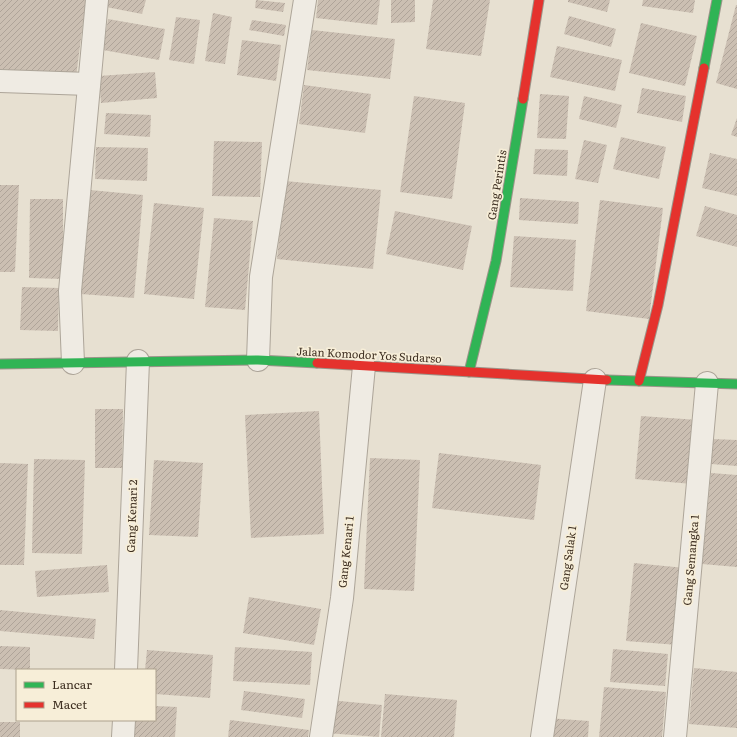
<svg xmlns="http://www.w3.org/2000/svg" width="737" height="737" viewBox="0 0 737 737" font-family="Literata,serif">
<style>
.building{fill:url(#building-hatch)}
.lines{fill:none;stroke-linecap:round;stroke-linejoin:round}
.street-casing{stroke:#ada599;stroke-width:24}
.fast-casing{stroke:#9c958a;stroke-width:11}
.jam-casing{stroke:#9c958a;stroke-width:11}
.street{stroke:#efebe3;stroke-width:22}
.fast{stroke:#30b455;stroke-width:9}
.jam{stroke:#e5322d;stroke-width:9}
.labels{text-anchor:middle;stroke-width:3.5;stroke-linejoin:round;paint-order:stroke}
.street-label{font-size:11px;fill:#3d2e20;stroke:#f7eed8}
</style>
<defs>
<pattern id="building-hatch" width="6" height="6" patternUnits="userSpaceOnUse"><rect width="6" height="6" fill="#cbbfb2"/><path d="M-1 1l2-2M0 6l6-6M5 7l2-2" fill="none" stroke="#afa499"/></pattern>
</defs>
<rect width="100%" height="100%" fill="#e7e0d1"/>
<g class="building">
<polygon points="0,0 86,0 76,77 0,69"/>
<polygon points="108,0 146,0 142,14 106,7"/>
<polygon points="256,0 285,3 283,12 255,8"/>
<polygon points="318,0 380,0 377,25 316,18"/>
<polygon points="391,0 415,0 415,22 391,23"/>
<polygon points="433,0 490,0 481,56 426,49"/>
<polygon points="568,0 610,0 607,12 568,2"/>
<polygon points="643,0 695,0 693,13 642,6"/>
<polygon points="736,5 737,5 737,89 716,83"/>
<polygon points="213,13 232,17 225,64 205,61"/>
<polygon points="569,16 616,29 611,47 564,34"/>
<polygon points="176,17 200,20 194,64 169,60"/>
<polygon points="108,19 165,29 159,60 103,50"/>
<polygon points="252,20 286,25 284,36 249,30"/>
<polygon points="641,23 697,36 685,86 629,73"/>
<polygon points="312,30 395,39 390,79 307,70"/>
<polygon points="242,40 281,45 276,81 237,75"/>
<polygon points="557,46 622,60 615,91 550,77"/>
<polygon points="155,72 157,98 101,103 99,76"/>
<polygon points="304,85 371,94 365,133 299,124"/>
<polygon points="642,88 686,96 682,122 637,113"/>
<polygon points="540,94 569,96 566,139 537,138"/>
<polygon points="414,96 465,103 452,199 400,192"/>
<polygon points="584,96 622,105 616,128 579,119"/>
<polygon points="106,113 151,115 150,137 104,134"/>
<polygon points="737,118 737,137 731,135"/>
<polygon points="621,137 666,147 659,179 613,169"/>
<polygon points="584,140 607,145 598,183 575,179"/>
<polygon points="214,141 262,142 260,197 212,196"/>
<polygon points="96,147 148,148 147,181 95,179"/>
<polygon points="535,149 568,150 567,176 533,174"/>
<polygon points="710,153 737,159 737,196 702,188"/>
<polygon points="285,181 381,190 373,269 277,259"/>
<polygon points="0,185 19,185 15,272 0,272"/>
<polygon points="90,190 143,195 134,298 81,294"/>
<polygon points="520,198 579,202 578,224 519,220"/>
<polygon points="30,199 63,199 63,279 29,278"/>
<polygon points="600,200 663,208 649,319 586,311"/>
<polygon points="154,203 204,208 194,299 144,294"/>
<polygon points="705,206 737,215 737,247 696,236"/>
<polygon points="395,211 472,226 463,270 386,254"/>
<polygon points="214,218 253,221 245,310 205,307"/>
<polygon points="514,236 576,240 573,291 510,287"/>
<polygon points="22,287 59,288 58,331 20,330"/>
<polygon points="95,409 123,409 122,468 95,468"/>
<polygon points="319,411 324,534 251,538 245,415"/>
<polygon points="641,416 698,420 692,484 635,479"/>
<polygon points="712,439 737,440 737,466 711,464"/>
<polygon points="439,453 541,465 534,520 432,508"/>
<polygon points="370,458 420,460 414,591 364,589"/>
<polygon points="34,459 85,460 82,554 32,553"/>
<polygon points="154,460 203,463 198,537 149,535"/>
<polygon points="0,463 28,464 24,565 0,565"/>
<polygon points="711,473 737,475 737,567 702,564"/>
<polygon points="634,563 685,568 678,645 626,641"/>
<polygon points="107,565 109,592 37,597 35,571"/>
<polygon points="249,597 321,609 314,645 243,633"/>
<polygon points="0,610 96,619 94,639 0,631"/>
<polygon points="0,646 30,647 30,670 0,669"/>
<polygon points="235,647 312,652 310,685 233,681"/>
<polygon points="613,649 668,654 665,686 610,682"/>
<polygon points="147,650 213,655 210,698 155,694 155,670 145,670"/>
<polygon points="694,668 737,672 737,728 689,724"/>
<polygon points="604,687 666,692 662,737 599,737"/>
<polygon points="244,691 305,699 302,718 241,710"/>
<polygon points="385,694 457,700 454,737 381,737"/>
<polygon points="329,700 382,705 379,737 326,733"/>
<polygon points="155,706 177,707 175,737 133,737 134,720 155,720"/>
<polygon points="547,718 589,721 588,737 546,737"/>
<polygon points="230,720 309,730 308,737 228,737"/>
<rect x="0" y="722" width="20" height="15"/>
</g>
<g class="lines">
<g class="street-casing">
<g id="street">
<polyline points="0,81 89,84"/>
<polyline points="258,360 261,277 305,0"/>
<polyline points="73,363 70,291 97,0"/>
<polyline points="126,670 138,361"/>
<polyline points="123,737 124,720"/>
<polyline points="321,737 342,598 364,366"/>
<polyline points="542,737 595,380"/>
<polyline points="675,737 707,383"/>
</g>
</g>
<g class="fast-casing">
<g id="fast">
<polyline points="704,68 717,0"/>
<polyline points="0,364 258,360 317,363"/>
<polyline points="469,372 496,261 523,99"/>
<polyline points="607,380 737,384"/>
</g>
</g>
<g class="jam-casing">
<g id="jam">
<polyline points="523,99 539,0"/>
<polyline points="317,363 607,380"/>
<polyline points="639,381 658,305 704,68"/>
</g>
</g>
<use href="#street" class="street"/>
<use href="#fast" class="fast"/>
<use href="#jam" class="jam"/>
</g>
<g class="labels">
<g class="street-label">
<text transform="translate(497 185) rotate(-81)" y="4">Gang Perintis</text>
<text transform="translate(369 355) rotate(3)" y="4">Jalan Komodor Yos Sudarso</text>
<text transform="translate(132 516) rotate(-88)" y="4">Gang Kenari 2</text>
<text transform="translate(346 552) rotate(-84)" y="4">Gang Kenari 1</text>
<text transform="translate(568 558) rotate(-82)" y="4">Gang Salak 1</text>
<text transform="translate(691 560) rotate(-85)" y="4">Gang Semangka 1</text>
</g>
</g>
<rect x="16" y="669" width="140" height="52" fill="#f7eed8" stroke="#ada18e"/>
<rect x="24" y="682" width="20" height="6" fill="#30b455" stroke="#ada18e"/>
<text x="52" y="689" font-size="12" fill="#3d2e20">Lancar</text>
<rect x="24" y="702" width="20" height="6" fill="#e5322d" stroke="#ada18e"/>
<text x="52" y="709" font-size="12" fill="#3d2e20">Macet</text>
</svg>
